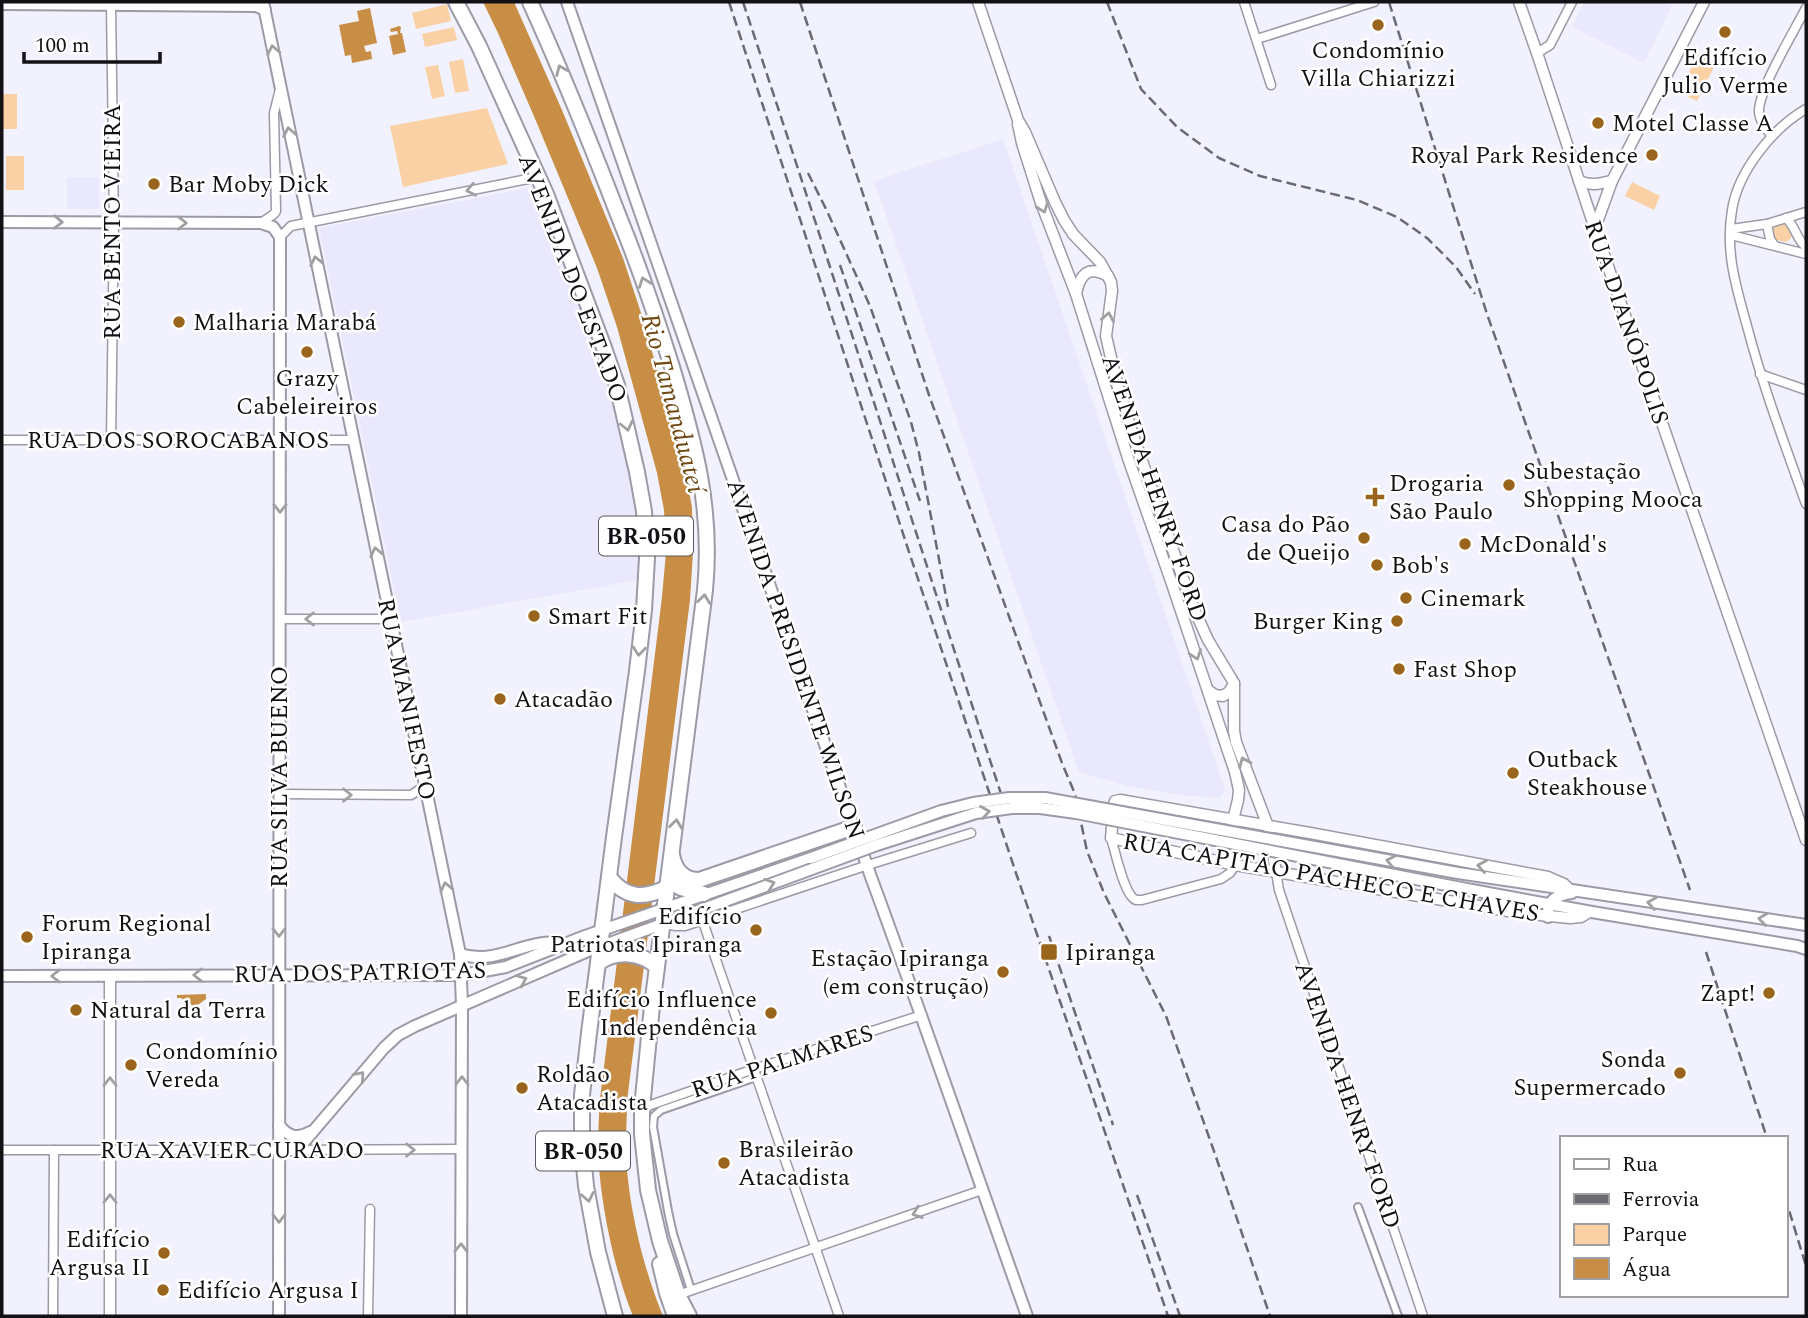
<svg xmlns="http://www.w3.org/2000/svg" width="1808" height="1318" viewBox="0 0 1808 1318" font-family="Spectral,serif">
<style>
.built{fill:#eae8fc}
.green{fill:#f9d1a4}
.water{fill:#c88e46}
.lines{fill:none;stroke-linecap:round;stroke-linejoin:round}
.pedestrian-casing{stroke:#9b9aa6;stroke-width:10}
.minor-casing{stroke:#9b9aa6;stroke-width:11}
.tertiary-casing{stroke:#9b9aa6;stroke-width:13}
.secondary-casing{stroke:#9b9aa6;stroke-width:14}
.trunk-casing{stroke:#9b9aa6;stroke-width:18}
.pedestrian{stroke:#fff;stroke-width:6}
.minor{stroke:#fff;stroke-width:8}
.tertiary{stroke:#fff;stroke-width:10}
.secondary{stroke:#fff;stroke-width:10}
.trunk{stroke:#fff;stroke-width:14}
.rail{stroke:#6a6a71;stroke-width:2.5;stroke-dasharray:10 5;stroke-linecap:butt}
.secondary-bridge-casing{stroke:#9b9aa6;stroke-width:14;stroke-linecap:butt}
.secondary-bridge{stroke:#fff;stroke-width:10}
.oneway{stroke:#a0a0a2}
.poi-dot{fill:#99641b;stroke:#fff;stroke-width:2.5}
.labels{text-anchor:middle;stroke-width:5;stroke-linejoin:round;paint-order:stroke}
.shield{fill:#fff;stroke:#59585c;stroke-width:2}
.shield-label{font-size:23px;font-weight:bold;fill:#121116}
.poi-label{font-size:24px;fill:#121116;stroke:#fff;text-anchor:start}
.street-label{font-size:24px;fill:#121116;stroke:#fff}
.water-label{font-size:26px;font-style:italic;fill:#6f4812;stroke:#fff}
</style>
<rect width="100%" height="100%" fill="#f2f2fe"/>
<g class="built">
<polygon points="1584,2 1665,2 1672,6 1644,63 1572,27"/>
<polygon points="1003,139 1225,789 1220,798 1187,796 1131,787 1079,772 874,181"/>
<rect x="67" y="177" width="32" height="32"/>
<polygon points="528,188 541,196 601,356 616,404 634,496 640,555 638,580 401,622 319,228"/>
</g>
<g class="green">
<polygon points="447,4 451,21 416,29 412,13"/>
<polygon points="454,27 457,40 425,47 422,34"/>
<polygon points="1698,54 1716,63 1697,101 1679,92"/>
<polygon points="463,59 469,91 455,93 449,62"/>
<polygon points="438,65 445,96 432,99 425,67"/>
<rect x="2" y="94" width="15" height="35"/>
<polygon points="487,108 508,164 403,187 390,126"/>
<rect x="6" y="156" width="18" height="34"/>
<polygon points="1632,182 1660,196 1654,210 1625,196"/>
<polygon points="1785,222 1792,227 1791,238 1786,242 1773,239 1769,225"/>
</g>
<g class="water">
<path d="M483,2H514L562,110L623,258L643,319L684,466L692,507L693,552L690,600L627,1101C627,1116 626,1130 626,1145C626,1198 643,1268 663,1316H633C614,1270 599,1198 598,1147C598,1131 599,1115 600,1099L662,597L666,552L664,510L657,473L617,327L597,268L536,121L498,33Z"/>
<polygon points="370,8 377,43 364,46 366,52 371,51 372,59 352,63 351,55 345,56 339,25 359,21 357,11"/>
<polygon points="399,26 401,27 400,33 402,33 406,52 393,55 389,36 398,34 397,31 391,32 390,29"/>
<polygon points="206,994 206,999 195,1007 181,998 177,998 177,995"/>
</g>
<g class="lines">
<g class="pedestrian-casing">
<g id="pedestrian">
<polyline points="1358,1207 1398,1316"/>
<polyline points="691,1290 673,1234 668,1211 653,1127 654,1116 661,1110 756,1077"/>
</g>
</g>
<g class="minor-casing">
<g id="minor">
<polyline points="1244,2 1271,85"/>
<polyline points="111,4 114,223 111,440"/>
<polyline points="1257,39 1374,2"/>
<polyline points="1537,53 1550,45 1572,2"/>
<path d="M1806,109C1773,128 1738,171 1732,210C1725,251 1736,287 1747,326C1763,387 1785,445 1806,504"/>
<path d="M1772,136C1766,129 1760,122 1759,112C1758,90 1795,30 1806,8"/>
<path d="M1786,218C1796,227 1796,239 1806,247"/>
<polyline points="261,223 274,214 276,211 274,113 280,89"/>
<polyline points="1767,224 1770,239 1774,245"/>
<polyline points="1731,229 1767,224 1806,212"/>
<polyline points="1731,235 1806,254"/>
<polyline points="280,237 291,226 538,177"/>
<polyline points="1760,374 1806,390"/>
<polyline points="2,440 353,440"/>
<polyline points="279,619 390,619"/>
<polyline points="279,794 411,795 425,786"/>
<path d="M1111,838C1115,851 1123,888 1132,897C1136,901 1136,900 1142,900L1221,879L1230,873L1235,865"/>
<polyline points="1276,872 1279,890 1423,1316"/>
<polyline points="702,919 839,1316"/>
<polyline points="663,924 676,926 685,926 868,865 971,833"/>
<polyline points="642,1108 754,1069 922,1015"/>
<polyline points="2,1150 279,1150"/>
<polyline points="292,1150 462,1149"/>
<polyline points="678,1295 982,1190"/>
<polyline points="53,1316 54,1150"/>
<polyline points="368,1316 370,1209"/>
</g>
</g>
<g class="tertiary-casing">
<g id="tertiary">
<polyline points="978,2 1018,120 1025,132 1055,202 1064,220 1073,234 1100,262 1111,282 1112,291 1106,336 1117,384 1134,438 1193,607 1208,640 1234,683 1234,731 1236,742 1269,829"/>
<polyline points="1519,2 1537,53 1591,217 1806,840"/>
<polyline points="1018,124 1022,143 1041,203 1076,294 1128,458 1171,581 1235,772 1239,790 1238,800 1233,820 1235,865"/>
<path d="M1579,181C1591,186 1599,184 1612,181"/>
<polyline points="1595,228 1612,181 1704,2"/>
<path d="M1076,294C1080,274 1088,265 1108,276"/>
<polyline points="1208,690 1215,695 1223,696 1229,692 1234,684"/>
<polyline points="1271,843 1276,872"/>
<polyline points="1570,890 1564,884 1548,877 1310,833 1120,800 1115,801 1114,804 1111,838 1235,865 1520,913 1570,918 1581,917 1589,912"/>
<polyline points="110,1316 110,976"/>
</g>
</g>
<g class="secondary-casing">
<g id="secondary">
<polyline points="263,2 460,954 462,1006 461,1316"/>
<path d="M567,2L871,877C925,1023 975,1170 1027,1316"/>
<polyline points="2,4 256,6 265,10"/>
<polyline points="2,222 261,223 273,227 280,237 279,1316"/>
<polyline points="1458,873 1806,925"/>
<polyline points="1472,890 1592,912 1797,946 1806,949"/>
<polyline points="1488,898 1520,913"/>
<path d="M1548,917C1547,900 1556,895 1572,893"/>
<path d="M460,954C490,964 514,947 543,943C548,942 555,943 560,943"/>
<polyline points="2,976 462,975 506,967 585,936 811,858"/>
<path d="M279,1125C288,1137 297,1139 310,1132"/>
<polyline points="279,1150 292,1150 304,1142 384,1048 398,1035 415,1026 588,951 706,908"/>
</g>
</g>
<g class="trunk-casing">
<g id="trunk">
<polyline points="456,2 479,46 546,194 603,345 617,385 637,472 644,511 647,558 644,610 637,671 614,837 589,1033 582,1095 582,1145 586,1186 598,1252 615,1316"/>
<path d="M530,2C562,72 591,144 619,217C639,266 656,316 672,367C695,444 713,509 705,590L652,1006L642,1108V1134L648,1190L660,1241L678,1295L689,1316"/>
<path d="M672,855C675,870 683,880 699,880L854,827"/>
<path d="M609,877C626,899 644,899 668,887"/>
<polyline points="669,881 681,888 704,894"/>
<path d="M598,963C617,950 641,952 657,967"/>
<polyline points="660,1264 667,1293 675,1316"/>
</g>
</g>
<use href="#pedestrian" class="pedestrian"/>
<use href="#minor" class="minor"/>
<use href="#tertiary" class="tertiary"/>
<use href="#secondary" class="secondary"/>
<use href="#trunk" class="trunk"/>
<g class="rail">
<polyline points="729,2 908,549 1017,876 1168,1316"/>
<path d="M743,2C831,267 916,534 1003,800"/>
<polyline points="800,2 929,395 1062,763 1075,794 1087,851 1104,893 1166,1016 1215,1154 1270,1316"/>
<polyline points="1107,2 1141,89 1177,127 1219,158 1260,176 1357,200 1397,217 1427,238 1456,267 1475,294"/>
<polyline points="1389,2 1487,314 1690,890"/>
<polyline points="808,173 827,211 870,306 911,422 919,453 948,607"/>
<polyline points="840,265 920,501"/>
<polyline points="1049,936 1113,1125"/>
<polyline points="1706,952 1767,1138"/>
<polyline points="1137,1195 1180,1316"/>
<polyline points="1785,1197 1806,1266"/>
</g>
<g class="secondary-bridge-casing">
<g id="secondary-bridge">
<polyline points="811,858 941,811 973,803 1009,798 1045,798 1458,873"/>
<polyline points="706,908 877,845 976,813 1012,808 1040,808 1076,813 1472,890"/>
</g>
</g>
<use href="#secondary-bridge" class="secondary-bridge"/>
</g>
<defs><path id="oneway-chevron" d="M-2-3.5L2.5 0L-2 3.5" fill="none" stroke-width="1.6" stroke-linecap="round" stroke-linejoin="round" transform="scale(1.75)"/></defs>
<g class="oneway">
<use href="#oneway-chevron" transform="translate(273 50) rotate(-101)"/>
<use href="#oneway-chevron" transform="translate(561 70) rotate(-113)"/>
<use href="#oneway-chevron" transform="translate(289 132) rotate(-101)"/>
<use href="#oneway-chevron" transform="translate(471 190) rotate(169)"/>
<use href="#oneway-chevron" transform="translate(1043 208) rotate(70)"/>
<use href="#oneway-chevron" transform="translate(58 222) rotate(1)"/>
<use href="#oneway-chevron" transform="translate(182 223)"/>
<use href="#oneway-chevron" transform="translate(316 261) rotate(-102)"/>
<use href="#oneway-chevron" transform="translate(644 282) rotate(-110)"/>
<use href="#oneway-chevron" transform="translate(1108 317) rotate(-80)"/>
<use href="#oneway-chevron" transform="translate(627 426) rotate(77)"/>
<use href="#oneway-chevron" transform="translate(280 508) rotate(90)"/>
<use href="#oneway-chevron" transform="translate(376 552) rotate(-102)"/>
<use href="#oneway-chevron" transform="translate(704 599) rotate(-83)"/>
<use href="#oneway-chevron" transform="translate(310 619) rotate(180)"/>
<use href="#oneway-chevron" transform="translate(639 651) rotate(96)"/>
<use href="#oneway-chevron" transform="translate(1196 655) rotate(71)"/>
<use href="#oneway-chevron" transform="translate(1244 762) rotate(-113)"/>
<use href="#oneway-chevron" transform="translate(347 795)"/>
<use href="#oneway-chevron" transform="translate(985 812) rotate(-9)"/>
<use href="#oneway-chevron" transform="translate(676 824) rotate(-83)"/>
<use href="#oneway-chevron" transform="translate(1391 861) rotate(-169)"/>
<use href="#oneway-chevron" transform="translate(1482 866) rotate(-170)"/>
<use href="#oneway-chevron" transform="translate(770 884) rotate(-20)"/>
<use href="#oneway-chevron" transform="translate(446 887) rotate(-102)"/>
<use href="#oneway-chevron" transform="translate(1652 903) rotate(-171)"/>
<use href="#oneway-chevron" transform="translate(1763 919) rotate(-172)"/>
<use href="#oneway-chevron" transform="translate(279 932) rotate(90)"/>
<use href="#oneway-chevron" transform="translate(198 975) rotate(180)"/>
<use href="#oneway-chevron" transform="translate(56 976) rotate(-180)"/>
<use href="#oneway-chevron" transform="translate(522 980) rotate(-23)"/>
<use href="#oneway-chevron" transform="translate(360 1076) rotate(-49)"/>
<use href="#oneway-chevron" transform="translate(462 1081) rotate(-90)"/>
<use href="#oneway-chevron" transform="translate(110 1082) rotate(-90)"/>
<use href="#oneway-chevron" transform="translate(410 1150)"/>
<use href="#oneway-chevron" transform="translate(588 1197) rotate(79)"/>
<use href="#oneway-chevron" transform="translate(110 1199) rotate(-90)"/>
<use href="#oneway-chevron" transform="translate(917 1213) rotate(161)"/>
<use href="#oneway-chevron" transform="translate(279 1218) rotate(90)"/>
<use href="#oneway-chevron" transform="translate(461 1248) rotate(-89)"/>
</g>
<g class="poi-dot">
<circle cx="1378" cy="25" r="7"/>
<circle cx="1725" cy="32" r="7"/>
<circle cx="1598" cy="123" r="7"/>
<circle cx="1652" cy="155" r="7"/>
<circle cx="154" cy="184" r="7"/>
<circle cx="179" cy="322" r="7"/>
<circle cx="307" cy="352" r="7"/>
<circle cx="1509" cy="485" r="7"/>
<path d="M1371.5 486.5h7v7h7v7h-7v7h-7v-7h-7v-7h7z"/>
<circle cx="1364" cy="538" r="7"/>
<circle cx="1465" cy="544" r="7"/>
<circle cx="1377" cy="565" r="7"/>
<circle cx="1406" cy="598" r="7"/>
<circle cx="534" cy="616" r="7"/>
<circle cx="1397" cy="621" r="7"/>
<circle cx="1399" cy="669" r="7"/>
<circle cx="500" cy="699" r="7"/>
<circle cx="1513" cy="773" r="7"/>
<circle cx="756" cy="930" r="7"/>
<circle cx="27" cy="937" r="7"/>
<rect x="1040" y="943" width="18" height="18" rx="3.5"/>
<circle cx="1003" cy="972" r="7"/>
<circle cx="1769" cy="993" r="7"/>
<circle cx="76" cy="1010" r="7"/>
<circle cx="771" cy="1013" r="7"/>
<circle cx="131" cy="1065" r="7"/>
<circle cx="1680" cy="1073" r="7"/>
<circle cx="522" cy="1088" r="7"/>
<circle cx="724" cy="1163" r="7"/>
<circle cx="164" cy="1253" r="7"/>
<circle cx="163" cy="1290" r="7"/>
</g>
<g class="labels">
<g class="shield">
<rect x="599" y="516.5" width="94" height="39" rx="5"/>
<rect x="536" y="1131.5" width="94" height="39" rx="5"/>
</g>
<g class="shield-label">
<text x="646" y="544">BR-050</text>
<text x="583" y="1159">BR-050</text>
</g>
<g class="poi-label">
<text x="1378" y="58" text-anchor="middle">Condomínio<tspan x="1378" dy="28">Villa Chiarizzi</tspan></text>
<text x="1725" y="65" text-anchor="middle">Edifício<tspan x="1725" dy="28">Julio Verme</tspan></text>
<text x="1612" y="131">Motel Classe A</text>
<text x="1638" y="163" text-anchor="end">Royal Park Residence</text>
<text x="168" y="192">Bar Moby Dick</text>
<text x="193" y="330">Malharia Marabá</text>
<text x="307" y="386" text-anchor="middle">Grazy<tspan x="307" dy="28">Cabeleireiros</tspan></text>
<text x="1523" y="479">Subestação<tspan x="1523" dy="28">Shopping Mooca</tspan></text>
<text x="1389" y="491">Drogaria<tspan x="1389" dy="28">São Paulo</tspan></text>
<text x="1350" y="532" text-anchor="end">Casa do Pão<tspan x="1350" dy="28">de Queijo</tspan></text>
<text x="1479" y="552">McDonald's</text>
<text x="1391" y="573">Bob's</text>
<text x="1420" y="606">Cinemark</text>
<text x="548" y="624">Smart Fit</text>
<text x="1383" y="629" text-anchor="end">Burger King</text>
<text x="1413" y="677">Fast Shop</text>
<text x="514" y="707">Atacadão</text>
<text x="1527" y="767">Outback<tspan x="1527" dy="28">Steakhouse</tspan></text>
<text x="742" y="924" text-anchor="end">Edifício<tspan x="742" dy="28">Patriotas Ipiranga</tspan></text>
<text x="41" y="931">Forum Regional<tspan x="41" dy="28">Ipiranga</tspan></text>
<text x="1065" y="960">Ipiranga</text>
<text x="989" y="966" text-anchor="end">Estação Ipiranga<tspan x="989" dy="28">(em construção)</tspan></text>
<text x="1755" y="1001" text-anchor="end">Zapt!</text>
<text x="757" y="1007" text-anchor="end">Edifício Influence<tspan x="757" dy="28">Independência</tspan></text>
<text x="90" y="1018">Natural da Terra</text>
<text x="145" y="1059">Condomínio<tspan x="145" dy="28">Vereda</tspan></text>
<text x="1666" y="1067" text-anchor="end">Sonda<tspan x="1666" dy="28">Supermercado</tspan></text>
<text x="536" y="1082">Roldão<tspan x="536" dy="28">Atacadista</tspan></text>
<text x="738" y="1157">Brasileirão<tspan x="738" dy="28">Atacadista</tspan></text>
<text x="150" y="1247" text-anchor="end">Edifício<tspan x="150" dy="28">Argusa II</tspan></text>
<text x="177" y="1298">Edifício Argusa I</text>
</g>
<g class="street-label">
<text transform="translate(112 222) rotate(-90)" y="8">RUA BENTO VIEIRA</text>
<text transform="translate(573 278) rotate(69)" y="8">AVENIDA DO ESTADO</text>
<text transform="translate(1627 322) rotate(71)" y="8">RUA DIANÓPOLIS</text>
<text x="178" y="448">RUA DOS SOROCABANOS</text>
<text transform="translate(1155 488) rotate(71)" y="8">AVENIDA HENRY FORD</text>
<text transform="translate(796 659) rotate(71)" y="8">AVENIDA PRESIDENTE WILSON</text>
<text transform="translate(407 699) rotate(78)" y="8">RUA MANIFESTO</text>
<text transform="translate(279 777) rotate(-90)" y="8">RUA SILVA BUENO</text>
<text transform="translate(1331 877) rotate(10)" y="8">RUA CAPITÃO PACHECO E CHAVES</text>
<text transform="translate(360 972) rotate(-1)" y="8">RUA DOS PATRIOTAS</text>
<text transform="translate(782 1061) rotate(-18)" y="8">RUA PALMARES</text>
<text transform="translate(1348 1095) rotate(71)" y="8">AVENIDA HENRY FORD</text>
<text x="232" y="1158">RUA XAVIER CURADO</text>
</g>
<g class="water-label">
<text transform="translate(674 403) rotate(75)" y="9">Rio Tamanduateí</text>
</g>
</g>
<rect width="1808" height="1318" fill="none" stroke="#121116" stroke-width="7"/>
<rect x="1560" y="1136" width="228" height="161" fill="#ffffff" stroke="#a0a0a2" stroke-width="2"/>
<rect x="1574" y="1159" width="35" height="10" fill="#ffffff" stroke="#a0a0a2" stroke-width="2"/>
<text x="1622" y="1171" font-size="21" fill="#121116">Rua</text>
<rect x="1574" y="1194" width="35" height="10" fill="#6a6a71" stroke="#a0a0a2" stroke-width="2"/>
<text x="1622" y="1206" font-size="21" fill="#121116">Ferrovia</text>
<rect x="1574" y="1224" width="35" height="21" fill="#f9d1a4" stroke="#a0a0a2" stroke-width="2"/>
<text x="1622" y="1241" font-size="21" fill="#121116">Parque</text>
<rect x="1574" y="1258" width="35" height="21" fill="#c88e46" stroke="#a0a0a2" stroke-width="2"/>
<text x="1622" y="1276" font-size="21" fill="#121116">Água</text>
<path d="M24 52v10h136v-10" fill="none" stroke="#121116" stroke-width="3.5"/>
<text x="35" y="52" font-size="21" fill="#121116" stroke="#ffffff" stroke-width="5" paint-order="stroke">100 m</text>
</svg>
